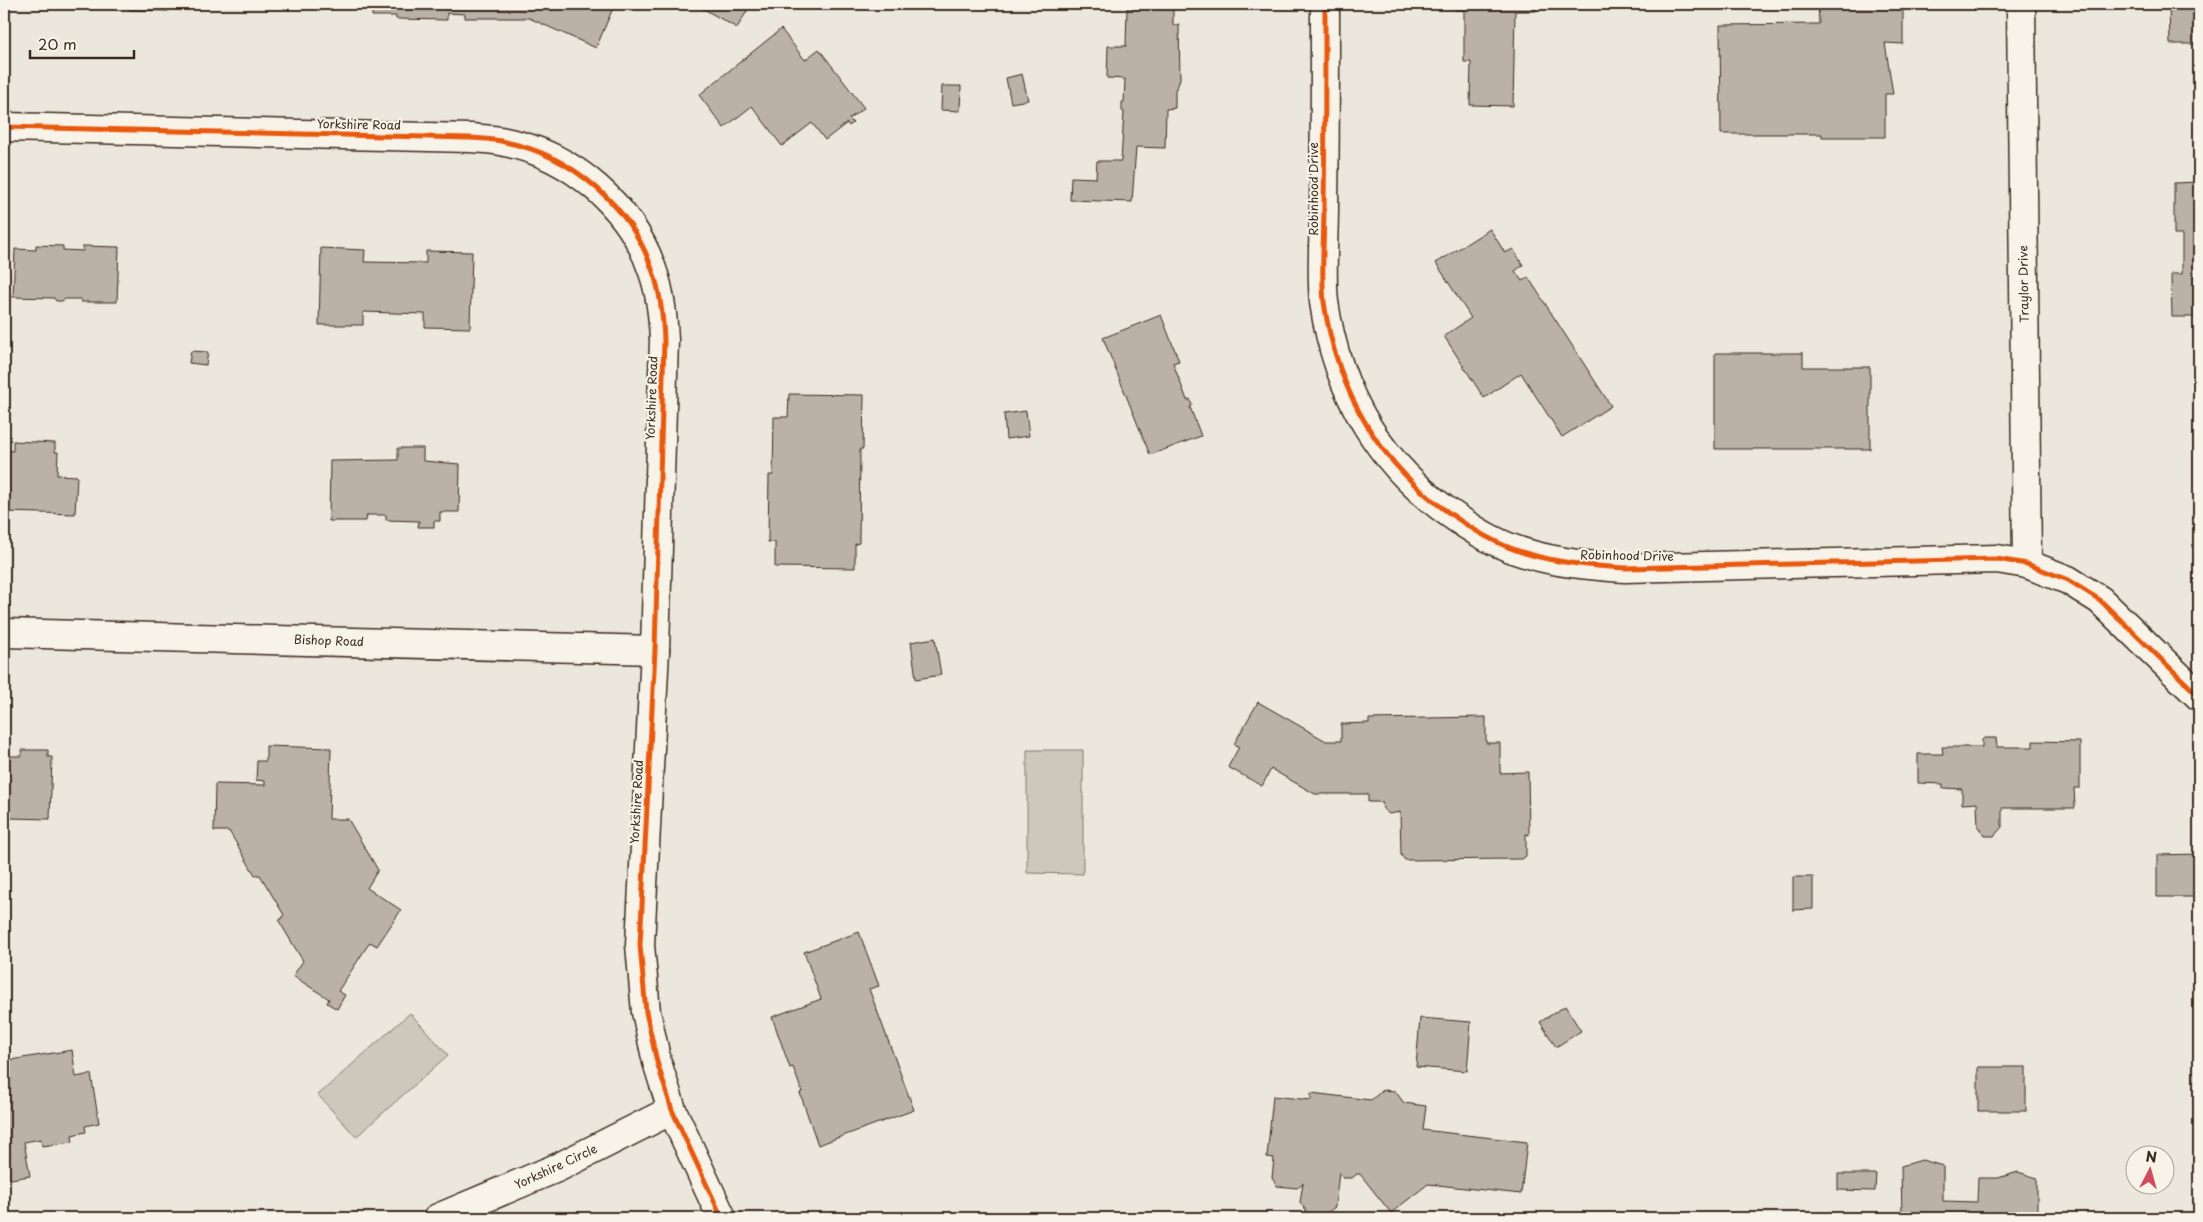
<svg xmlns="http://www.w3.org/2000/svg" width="2203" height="1222" viewBox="0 0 2203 1222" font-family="'Playpen Sans',sans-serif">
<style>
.green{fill:#cec8bc;stroke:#84796d}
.building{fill:#bab2a7;stroke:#3b2a1e}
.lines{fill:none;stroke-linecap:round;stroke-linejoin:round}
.minor-casing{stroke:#3b2a1e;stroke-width:31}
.minor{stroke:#f7f3e8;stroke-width:28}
.cycleway-casing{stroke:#f7f3e8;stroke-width:8}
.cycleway{stroke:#e8590c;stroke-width:5}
.labels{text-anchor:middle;stroke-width:4.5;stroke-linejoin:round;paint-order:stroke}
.street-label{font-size:12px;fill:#3b2a1e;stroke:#f7f3e8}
</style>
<rect width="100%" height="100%" fill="#ece7dc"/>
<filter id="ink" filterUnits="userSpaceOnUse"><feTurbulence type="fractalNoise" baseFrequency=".02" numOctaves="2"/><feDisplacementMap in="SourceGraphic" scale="10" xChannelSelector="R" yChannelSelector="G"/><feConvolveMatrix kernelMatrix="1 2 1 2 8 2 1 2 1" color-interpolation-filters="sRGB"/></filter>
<g filter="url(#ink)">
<g class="green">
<polygon points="1027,750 1083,750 1083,874 1027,873"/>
<polygon points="410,1013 448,1055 356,1137 318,1095"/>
</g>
<g class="building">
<polygon points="102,4 174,4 168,5 168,11 129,10 129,4"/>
<polygon points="372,4 604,4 613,8 596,48 529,18 465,18 465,14 447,13 447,20 396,19 396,16 372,16"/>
<polygon points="695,4 751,4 737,28"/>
<polygon points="1455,4 1536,4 1536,11 1515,11 1513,106 1470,105 1471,62 1464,62 1464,10 1455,10"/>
<polygon points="1818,4 1903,4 1903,44 1885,43 1893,94 1885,94 1885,137 1822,137 1822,134 1721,134 1720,25 1819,24"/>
<polygon points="2175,4 2199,4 2199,44 2170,44 2169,5 2175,5"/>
<polygon points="1127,8 1173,9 1173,25 1179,25 1180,79 1177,88 1175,89 1175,108 1166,109 1165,148 1136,147 1132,202 1070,200 1071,177 1096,178 1097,161 1121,161 1124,112 1122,111 1122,102 1124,102 1125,79 1107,78 1108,46 1126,46"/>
<polygon points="781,29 805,60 819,49 864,108 849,119 853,123 849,126 847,123 825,140 812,123 782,146 752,106 724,128 699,95"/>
<polygon points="1022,74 1028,100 1011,103 1006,78"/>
<polygon points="942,86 961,86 960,111 941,110"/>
<polygon points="2199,182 2199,317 2172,317 2171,274 2182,274 2182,235 2174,235 2174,183"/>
<polygon points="1490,229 1505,253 1513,249 1523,265 1515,271 1522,281 1528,277 1611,406 1562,437 1521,373 1484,398 1444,336 1471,318 1436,263"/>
<polygon points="36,245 63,246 63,250 83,251 83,246 119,247 117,302 81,302 81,299 65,299 62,301 56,301 54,298 13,297 15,249 36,250"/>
<polygon points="321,248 365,250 364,262 426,263 426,251 472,252 470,328 425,327 425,314 363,312 363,325 319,325"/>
<polygon points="1161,315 1179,361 1173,363 1187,400 1190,399 1192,406 1190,407 1201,436 1150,455 1103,338"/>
<polygon points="191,351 208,352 206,365 189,363"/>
<polygon points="1715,353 1803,353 1803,367 1870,367 1870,449 1715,449"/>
<polygon points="789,394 864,395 863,449 860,449 859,543 855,544 855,568 775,567 775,542 768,542 769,475 773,475 774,417 788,417"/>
<polygon points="1026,411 1029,436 1006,439 1004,414"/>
<polygon points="13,441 55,443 55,452 58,452 57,475 77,476 75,514 5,512 4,450 13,451"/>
<polygon points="398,448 423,448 423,461 460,464 459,512 440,512 440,521 434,521 434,527 418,527 419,521 386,520 386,515 367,515 366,521 329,521 330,461 398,460"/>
<polygon points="2199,516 2199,527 2194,522"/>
<polygon points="935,638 941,675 916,679 911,642"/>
<polygon points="1258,702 1326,741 1341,741 1341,724 1369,723 1369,719 1486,717 1486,743 1500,743 1500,773 1528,772 1529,835 1526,834 1526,856 1522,859 1405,860 1401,855 1400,812 1389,814 1383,809 1382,802 1368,802 1368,794 1315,794 1271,769 1262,786 1228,767 1239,747 1234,744"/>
<polygon points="1984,738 1996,738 1997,747 2033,747 2033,741 2080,742 2080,788 2074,788 2075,808 2002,808 2002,827 1994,836 1985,836 1978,827 1977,803 1962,804 1962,789 1943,788 1943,784 1918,783 1918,754 1943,754 1942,747 1982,747 1982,740"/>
<polygon points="266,746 331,748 329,819 348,819 378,870 367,888 401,910 377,946 370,942 338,991 345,995 337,1009 327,1003 329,999 293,976 303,961 279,921 284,915 260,875 255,875 229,831 214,831 215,784 265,785 265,781 256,780 257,761 266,761"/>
<polygon points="22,750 48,750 48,757 52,757 50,819 10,818 10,829 4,829 4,763 7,763 7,756 22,756"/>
<polygon points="2199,854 2199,897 2157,897 2157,855"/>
<polygon points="1793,877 1813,877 1813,909 1793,910"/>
<polygon points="859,932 879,986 869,989 914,1110 818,1145 800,1093 802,1092 793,1067 790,1068 772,1017 821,999 804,952"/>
<polygon points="1565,1006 1581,1031 1556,1047 1540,1022"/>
<polygon points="1420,1018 1471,1022 1467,1071 1416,1067"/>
<polygon points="72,1050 76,1077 91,1074 99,1123 85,1126 86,1132 72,1135 73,1142 42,1146 41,1139 24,1142 30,1176 4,1180 4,1061"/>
<rect x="1978" y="1067" width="48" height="44"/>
<polygon points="1383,1090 1395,1091 1404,1103 1426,1106 1423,1130 1527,1142 1521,1194 1428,1184 1391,1213 1360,1174 1357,1174 1352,1178 1343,1178 1339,1172 1335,1207 1325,1215 1308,1214 1300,1202 1303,1183 1297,1188 1277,1186 1272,1178 1274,1158 1267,1157 1273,1096 1311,1100 1311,1093 1371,1100"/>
<polygon points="1922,1160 1943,1166 1943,1201 1977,1202 1978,1178 1998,1178 2018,1172 2037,1178 2037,1218 1902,1218 1901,1166"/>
<polygon points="1838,1174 1876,1174 1875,1191 1838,1190"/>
</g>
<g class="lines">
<g class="minor-casing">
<g id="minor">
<path d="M1325,4C1325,72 1325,139 1324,207C1324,236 1321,275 1324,302C1337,393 1381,468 1458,519C1478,533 1501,546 1525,553C1558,563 1591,566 1625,568L1997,559L2027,564L2068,580L2100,600L2199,696"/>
<polyline points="2021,4 2027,564"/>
<path d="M4,127L470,138C482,139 493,139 505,142C572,155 632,207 653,272C661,294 663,317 664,340L655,650L640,945L646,1012L657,1062L672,1110L722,1218"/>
<polyline points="4,633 655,650"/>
<polyline points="438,1218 559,1167 672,1110"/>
</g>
</g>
<use href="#minor" class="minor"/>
<g class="cycleway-casing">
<g id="cycleway">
<path d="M1325,4C1325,72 1325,139 1324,207C1324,236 1321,275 1324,302C1337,393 1381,468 1458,519C1478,533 1501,546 1525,553C1558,563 1591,566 1625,568L1997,559L2027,564L2068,580L2100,600L2199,696"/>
<path d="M4,127L470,138C482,139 493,139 505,142C572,155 632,207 653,272C661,294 663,317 664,340L655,650L640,945L646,1012L657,1062L672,1110L722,1218"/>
</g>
</g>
<use href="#cycleway" class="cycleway"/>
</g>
</g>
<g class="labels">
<g class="street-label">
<text transform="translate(359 125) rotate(1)" y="4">Yorkshire Road</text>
<text transform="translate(1314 189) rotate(-90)" y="4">Robinhood Drive</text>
<text transform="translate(2024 284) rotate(-91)" y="4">Traylor Drive</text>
<text transform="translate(652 398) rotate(-88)" y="4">Yorkshire Road</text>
<text transform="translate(1627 556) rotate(1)" y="4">Robinhood Drive</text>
<text transform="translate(329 641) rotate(2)" y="4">Bishop Road</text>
<text transform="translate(637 802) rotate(-87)" y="4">Yorkshire Road</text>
<text transform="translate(556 1167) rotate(-25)" y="4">Yorkshire Circle</text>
</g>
</g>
<rect width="2203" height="1222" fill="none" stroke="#f7f3e8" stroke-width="20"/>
<rect x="10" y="10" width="2183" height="1202" fill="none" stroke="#3b2a1e" stroke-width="2" filter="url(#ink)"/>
<g transform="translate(2150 1170) rotate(6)"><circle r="24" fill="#f7f3e8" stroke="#aca397"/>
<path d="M0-4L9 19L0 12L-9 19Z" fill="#d1495b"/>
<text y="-8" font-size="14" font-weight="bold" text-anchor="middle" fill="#3b2a1e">N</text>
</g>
<path d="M30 50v8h104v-8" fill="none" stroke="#3b2a1e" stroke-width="2.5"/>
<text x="38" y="50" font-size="15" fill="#3b2a1e" stroke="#f7f3e8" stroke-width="4" paint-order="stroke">20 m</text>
</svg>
